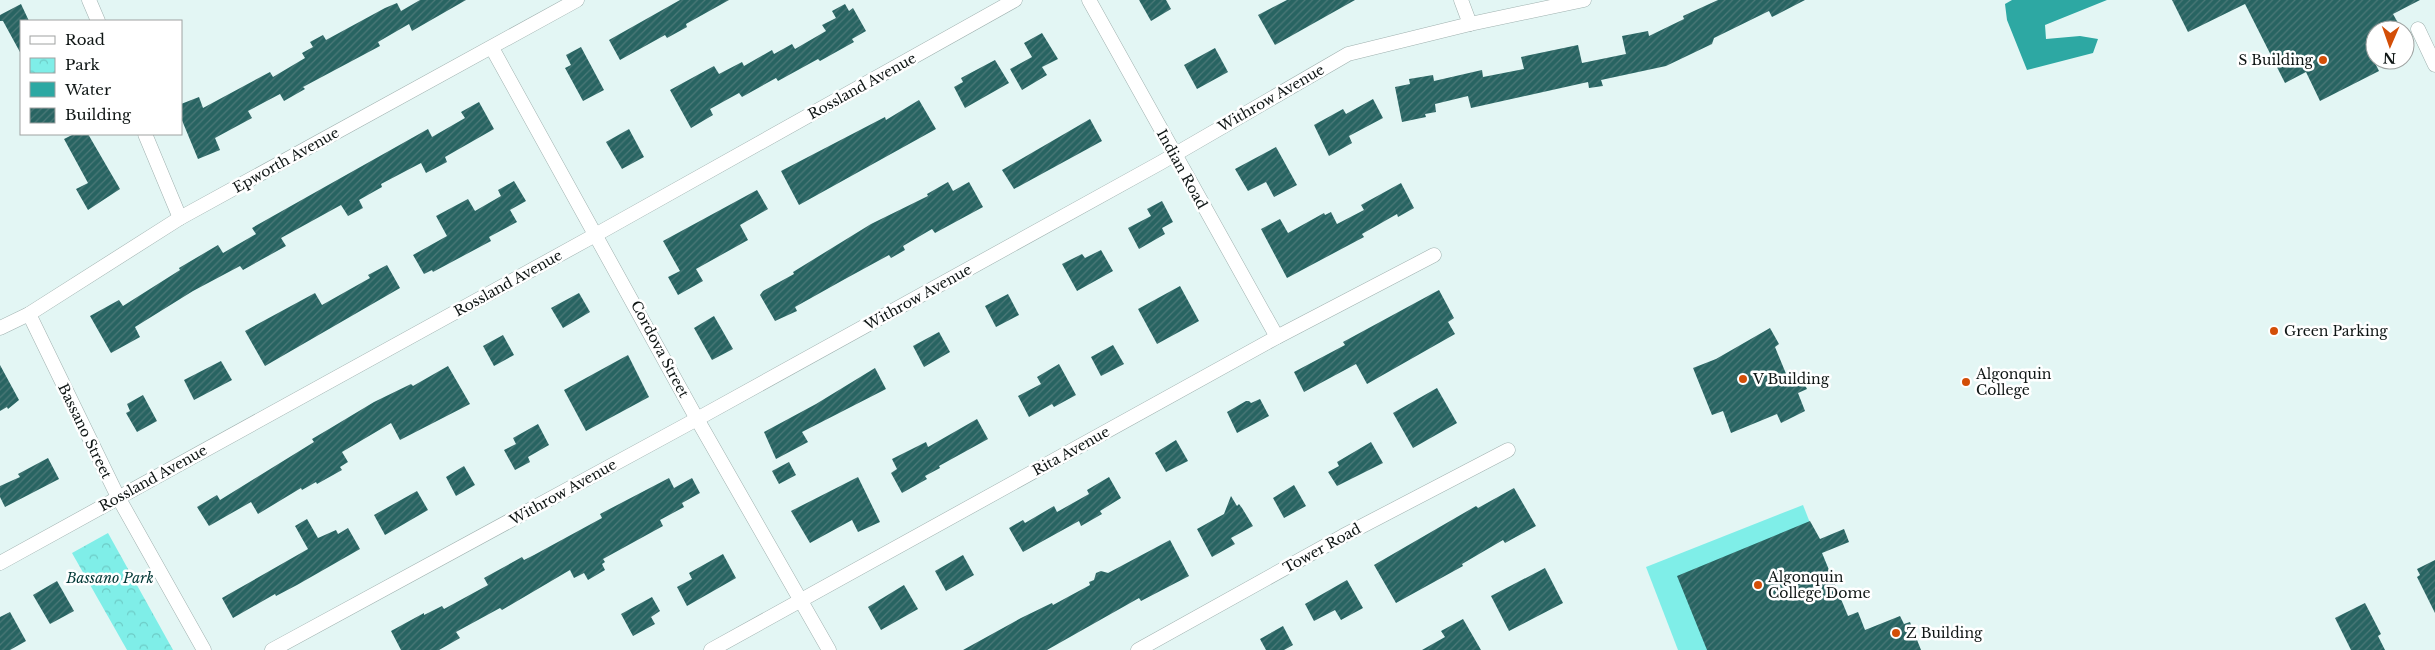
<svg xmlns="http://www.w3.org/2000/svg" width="2435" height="650" viewBox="0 0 2435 650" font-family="'Libre Baskerville',serif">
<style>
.green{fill:#7feee8}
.park{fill:url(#park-crowns)}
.water{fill:#2da8a3}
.building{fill:url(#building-hatch)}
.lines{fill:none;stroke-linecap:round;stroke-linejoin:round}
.street-casing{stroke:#9fb1af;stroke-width:15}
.street{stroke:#fff;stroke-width:14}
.poi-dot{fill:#d34e07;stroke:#fff;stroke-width:2}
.labels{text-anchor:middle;stroke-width:5;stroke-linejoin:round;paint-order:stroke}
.poi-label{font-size:14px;fill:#0f1615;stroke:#fff;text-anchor:start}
.street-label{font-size:14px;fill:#0f1615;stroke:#fff}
.park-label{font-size:14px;font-style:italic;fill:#003836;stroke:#fff}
</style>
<defs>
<pattern id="park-crowns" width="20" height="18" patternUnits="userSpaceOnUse" patternTransform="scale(1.25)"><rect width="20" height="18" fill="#7feee8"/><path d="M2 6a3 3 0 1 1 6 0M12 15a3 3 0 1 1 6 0" fill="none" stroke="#6dcbc6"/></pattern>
<pattern id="building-hatch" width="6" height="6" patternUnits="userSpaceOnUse" patternTransform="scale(1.25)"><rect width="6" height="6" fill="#286462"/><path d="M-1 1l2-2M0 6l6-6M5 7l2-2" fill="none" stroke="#4c7978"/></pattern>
</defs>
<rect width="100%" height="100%" fill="#e3f6f4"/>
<polygon class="green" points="1803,505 1860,650 1678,650 1646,567"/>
<polygon class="park" points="108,533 173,650 127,650 72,553"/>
<polygon class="water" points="2012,0 2107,0 2045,25 2046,39 2080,36 2098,39 2093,53 2027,70 2007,20 2005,4"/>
<g class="building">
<polygon points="420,0 466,0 412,31 409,24 378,42 380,46 303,87 305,89 284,101 280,94 248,111 252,118 215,138 220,150 198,159 181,118 181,104 199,97 203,108 270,72 273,77 305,58 302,53 313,47 310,42 323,35 326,40 385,8 397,3 401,11"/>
<polygon points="680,0 729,0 686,24 687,27 667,38 665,35 620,60 609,40"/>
<polygon points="1139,0 1166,0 1171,9 1151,21"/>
<polygon points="1287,0 1355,0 1275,45 1258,15"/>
<polygon points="1718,0 1805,0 1772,17 1769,11 1714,38 1712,44 1666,66 1601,80 1603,86 1589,88 1588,82 1471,108 1468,96 1435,104 1436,112 1425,114 1426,117 1402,122 1395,87 1410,84 1409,79 1433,75 1434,81 1482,70 1483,77 1524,69 1521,57 1578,45 1582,63 1626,54 1622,36 1648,31 1649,36 1684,19 1683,16"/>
<polygon points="2172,0 2420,0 2393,14 2402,30 2375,30 2375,46 2368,49 2379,71 2320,101 2306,72 2285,83 2245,4 2188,32"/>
<polygon points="21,4 29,21 21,21 21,54 3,21 0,21 0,15"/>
<polygon points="845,4 849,11 853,8 866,31 852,39 854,42 820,61 818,59 778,81 776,78 742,97 739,93 710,109 713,115 691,128 670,90 714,66 719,74 742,62 744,66 772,50 774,54 792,44 795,49 826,31 822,25 836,18 832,11"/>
<polygon points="1042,33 1058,59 1042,67 1047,75 1022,90 1010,69 1032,57 1024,43"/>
<polygon points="581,47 604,90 583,101 565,68 571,65 566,55"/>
<polygon points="1215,48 1228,72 1197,89 1184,65"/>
<polygon points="995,60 1009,83 965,108 954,87 963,82 961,78"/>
<polygon points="1373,99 1383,118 1349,136 1352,143 1329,156 1314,125 1343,109 1346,114"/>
<polygon points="919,100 936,129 799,205 781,171 885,117 886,120"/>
<polygon points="479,102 494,129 445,157 447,162 426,173 421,163 381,184 382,187 359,200 363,208 348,216 341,205 281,238 286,246 243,270 240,266 193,291 135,327 140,337 111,353 90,316 119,300 123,306 180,270 179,268 218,245 223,253 256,234 252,228 330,184 428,129 432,137 465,118 461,112"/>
<polygon points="1090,119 1102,141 1014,189 1002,170"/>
<polygon points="629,129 644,157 622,169 606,142"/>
<polygon points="74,134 88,134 120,189 88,210 76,189 88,183 64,139"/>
<polygon points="1276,147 1297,185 1274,197 1266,182 1248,191 1235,169"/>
<polygon points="514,181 526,201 510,210 517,222 489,237 491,241 433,272 432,270 424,274 413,255 447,236 436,216 468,199 475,211 501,196 498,190"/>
<polygon points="948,182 953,191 969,182 983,207 935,233 932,229 903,246 905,250 891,258 889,255 845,279 795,307 797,311 775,321 760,295 763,291 794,274 793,272 871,224 928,196 927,194"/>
<polygon points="1401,183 1414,208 1398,217 1397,214 1362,234 1364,237 1287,278 1261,229 1280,219 1288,233 1324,213 1325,215 1331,212 1337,224 1364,210 1361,205"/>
<polygon points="757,190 768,209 740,225 748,240 696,269 703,281 678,295 668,277 680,271 663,241"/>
<polygon points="1162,201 1173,222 1162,228 1165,234 1139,249 1128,228 1151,216 1147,209"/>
<polygon points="1101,250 1113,271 1077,291 1062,264 1082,254 1085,258"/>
<polygon points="387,265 400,288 265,366 245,331 315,293 322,305 370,278 368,275"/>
<polygon points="1180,286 1199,321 1157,344 1138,309"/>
<polygon points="1439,290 1454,318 1448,322 1455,334 1367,384 1356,364 1304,392 1294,372 1345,345 1343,342"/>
<polygon points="579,293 590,312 563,328 551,308"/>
<polygon points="1008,294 1019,315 996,327 985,306"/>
<polygon points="714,316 733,349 712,360 694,328"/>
<polygon points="1770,328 1779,344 1775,347 1789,381 1801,377 1807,389 1798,393 1805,411 1781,423 1777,414 1731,433 1723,411 1712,415 1693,368 1716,359"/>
<polygon points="939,332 950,352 924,367 913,346"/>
<polygon points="503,335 514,355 494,366 483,346"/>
<polygon points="1113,345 1124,364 1101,376 1091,357"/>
<polygon points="628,355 649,397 586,431 564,390"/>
<polygon points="221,361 232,380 194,400 184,380"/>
<polygon points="1059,364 1076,395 1054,407 1052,404 1029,417 1018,396 1041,384 1037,377"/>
<polygon points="0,365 19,400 8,409 7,407 0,411"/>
<polygon points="448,366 470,404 400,440 391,423 342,452 348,462 340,467 342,470 317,484 316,482 302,490 301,488 258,514 251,502 209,526 197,507 217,495 220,500 314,442 312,439 329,429 374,402 411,384 413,386"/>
<polygon points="875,368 886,389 802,432 808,442 776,459 764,432 816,404"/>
<polygon points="1437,388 1457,423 1413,448 1393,413"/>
<polygon points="143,395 157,421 137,432 126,413 130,411 127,404"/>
<polygon points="1260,399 1269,416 1237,433 1227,412 1246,401 1249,401 1251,403"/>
<polygon points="977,419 988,439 939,466 940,468 925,476 927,479 902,493 891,473 897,469 892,459 926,442 928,447"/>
<polygon points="538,424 549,445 528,457 530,462 515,470 504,450 516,444 513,438"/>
<polygon points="1176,440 1188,461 1166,472 1155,453"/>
<polygon points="1371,442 1383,463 1337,486 1328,472 1339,466 1337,462"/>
<polygon points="48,458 59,479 5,507 0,497 0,486 20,477 18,474"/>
<polygon points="789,462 796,475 779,484 772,471"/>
<polygon points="464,466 475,485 456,496 446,477"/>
<polygon points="858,477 880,522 858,532 852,520 810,543 791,511"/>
<polygon points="1109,477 1121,498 1100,511 1102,514 1081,526 1079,521 1023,552 1009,528 1023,520 1025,523 1054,506 1057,512 1089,494 1087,490"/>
<polygon points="669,478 674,488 692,478 700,493 682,503 684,507 660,520 663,526 603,559 605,562 602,564 605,570 588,580 584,573 574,578 570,570 502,610 500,608 456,632 460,638 439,650 401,650 391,631 424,613 424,615 442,606 444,609 488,585 484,578 522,557 524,560 534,555 602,518 600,514"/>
<polygon points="1294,485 1306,506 1284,518 1273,498"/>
<polygon points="1514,488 1536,526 1505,543 1503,540 1462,564 1463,566 1396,603 1374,565 1476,506 1478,508"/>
<polygon points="417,491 428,510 385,535 374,515"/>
<polygon points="1231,496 1237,506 1239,504 1242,508 1253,526 1231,538 1235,544 1212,557 1197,529 1224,514"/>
<polygon points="307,519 318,538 336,530 338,534 348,528 360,549 297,585 276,596 275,594 233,618 222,598 308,549 295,526"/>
<polygon points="1810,521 1820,539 1844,529 1849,542 1822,553 1848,616 1858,612 1865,630 1900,616 1904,624 1910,622 1921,650 1707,650 1677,576"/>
<polygon points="1170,540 1189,576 1141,601 1139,598 1047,650 963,650 1021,618 1052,603 1053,605 1090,585 1089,582 1094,580 1096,573 1101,571 1108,573"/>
<polygon points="723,554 736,578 687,606 677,587 692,579 689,573"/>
<polygon points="963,555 974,575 946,591 935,571"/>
<polygon points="2435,560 2435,613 2417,577 2420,575 2417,569"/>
<polygon points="1545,568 1563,603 1509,631 1491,596"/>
<polygon points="1347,580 1363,608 1341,620 1335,610 1314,621 1305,604"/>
<polygon points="57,581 74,611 50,624 33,595"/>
<polygon points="904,585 918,609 881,630 868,607"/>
<polygon points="652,597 660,611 651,617 655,624 633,636 621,614"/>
<polygon points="2365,603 2381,634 2378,636 2385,650 2351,650 2335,618"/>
<polygon points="10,612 26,641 10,650 0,650 0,617"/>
<polygon points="1463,619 1481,650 1422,650 1445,637 1441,631"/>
<polygon points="1283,626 1293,645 1284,650 1266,650 1260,639"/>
</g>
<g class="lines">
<g class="street-casing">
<g id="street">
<polyline points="89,0 98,21"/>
<polyline points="1089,0 1277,337"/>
<polyline points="1461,0 1470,24"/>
<polyline points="2418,29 2435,65"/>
<polyline points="492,48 697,419 829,650"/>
<polyline points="145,134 180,218"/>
<polyline points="29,314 118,497 204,650"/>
<polyline points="0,328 29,314 180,218 577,0"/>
<polyline points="0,563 597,234 1015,0"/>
<polyline points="272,650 697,419 1160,163 1348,54 1470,24 1584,0"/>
<polyline points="711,650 1277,337 1434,255"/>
<polyline points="1138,650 1343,536 1508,450"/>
</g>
</g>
<use href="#street" class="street"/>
</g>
<g class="poi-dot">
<circle cx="2323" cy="60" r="5"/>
<circle cx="2274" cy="331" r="5"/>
<circle cx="1743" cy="379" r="5"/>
<circle cx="1966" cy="382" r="5"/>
<circle cx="1758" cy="585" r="5"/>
<circle cx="1896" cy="633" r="5"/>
</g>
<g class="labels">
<g class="poi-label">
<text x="2313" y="65" text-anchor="end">S Building</text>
<text x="2284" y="336">Green Parking</text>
<text x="1976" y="379">Algonquin<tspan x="1976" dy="16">College</tspan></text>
<text x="1753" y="384">V Building</text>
<text x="1768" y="582">Algonquin<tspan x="1768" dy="16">College Dome</tspan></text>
<text x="1906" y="638">Z Building</text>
</g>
<g class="street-label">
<text transform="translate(862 86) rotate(-29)" y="5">Rossland Avenue</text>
<text transform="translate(1271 98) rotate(-30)" y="5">Withrow Avenue</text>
<text transform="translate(286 160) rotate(-29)" y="5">Epworth Avenue</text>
<text transform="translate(1182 169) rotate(61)" y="5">Indian Road</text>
<text transform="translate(508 283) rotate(-29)" y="5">Rossland Avenue</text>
<text transform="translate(918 297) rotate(-29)" y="5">Withrow Avenue</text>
<text transform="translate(660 349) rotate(62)" y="5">Cordova Street</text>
<text transform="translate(85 431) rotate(64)" y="5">Bassano Street</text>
<text transform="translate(1071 451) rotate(-29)" y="5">Rita Avenue</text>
<text transform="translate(153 478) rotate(-29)" y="5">Rossland Avenue</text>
<text transform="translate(563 492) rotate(-29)" y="5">Withrow Avenue</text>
<text transform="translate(1322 548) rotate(-29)" y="5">Tower Road</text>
</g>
<g class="park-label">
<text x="110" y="583">Bassano Park</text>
</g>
</g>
<rect x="20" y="20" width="162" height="115" fill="#ffffff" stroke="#9fa2a1"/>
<rect x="30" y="36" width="25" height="8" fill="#ffffff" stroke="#9fa2a1"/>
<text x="65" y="45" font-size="15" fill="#0f1615">Road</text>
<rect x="30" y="58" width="25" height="15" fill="url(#park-crowns)" stroke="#9fa2a1"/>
<text x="65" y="70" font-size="15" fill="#0f1615">Park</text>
<rect x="30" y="82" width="25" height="15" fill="#2da8a3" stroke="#9fa2a1"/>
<text x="65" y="95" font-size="15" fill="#0f1615">Water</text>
<rect x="30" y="108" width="25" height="15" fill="url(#building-hatch)" stroke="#9fa2a1"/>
<text x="65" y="120" font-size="15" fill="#0f1615">Building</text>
<g transform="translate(2390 45) rotate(182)"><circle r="24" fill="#ffffff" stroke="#9fa2a1"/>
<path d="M0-4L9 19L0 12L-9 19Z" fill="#d34e07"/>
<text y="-8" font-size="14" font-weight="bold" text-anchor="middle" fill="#0f1615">N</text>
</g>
</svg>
